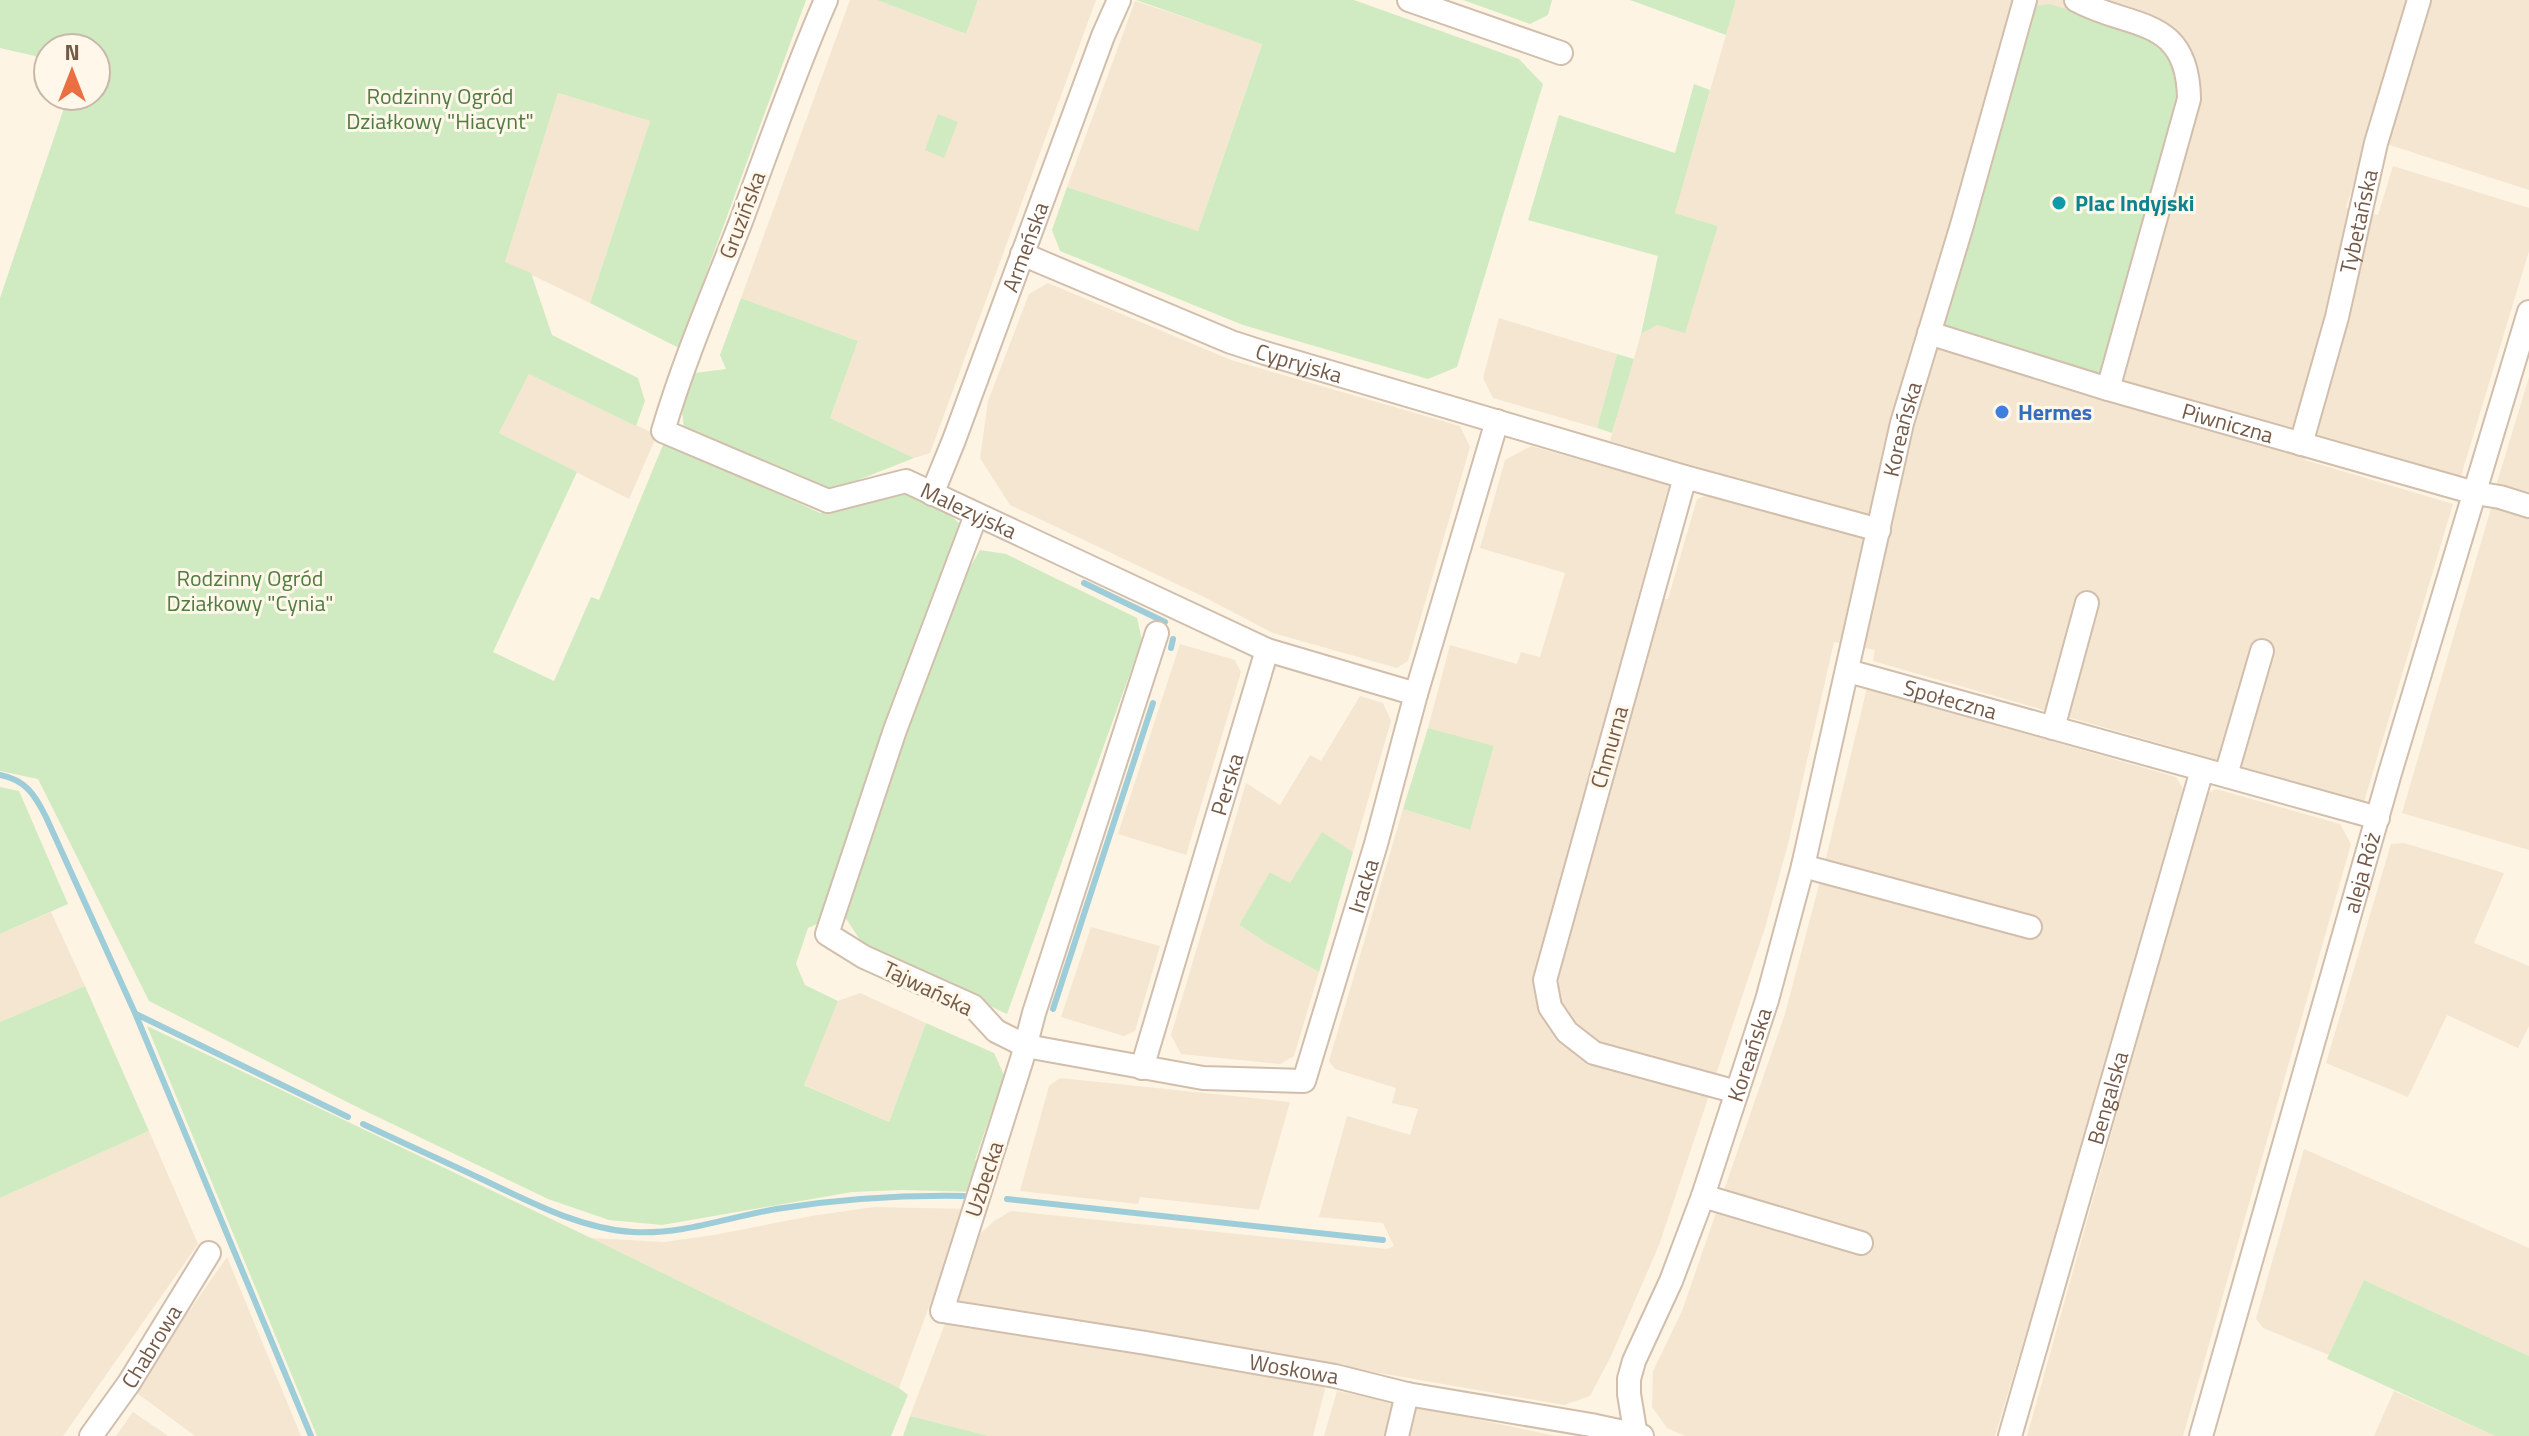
<svg xmlns="http://www.w3.org/2000/svg" width="2529" height="1436" viewBox="0 0 2529 1436" font-family="'Titillium Web',sans-serif">
<style>
.residential{fill:#f5e6d1}
.green{fill:#d0ebc1}
.lines{fill:none;stroke-linecap:round;stroke-linejoin:round}
.stream{stroke:#9dcdd9;stroke-width:6}
.minor-casing{stroke:#d1beac;stroke-width:26}
.minor{stroke:#fff;stroke-width:22}
.culture-dot{fill:#0f9aa8;stroke:#fff7ea;stroke-width:3}
.shop-dot{fill:#3f7fe0;stroke:#fff7ea;stroke-width:3}
.labels{text-anchor:middle;stroke-width:6;stroke-linejoin:round;paint-order:stroke}
.park-label{font-size:22px;fill:#4f7c40;stroke:#fff7ea}
.culture-label{font-size:22px;font-weight:bold;fill:#0d838f;stroke:#fff7ea;text-anchor:start}
.street-label{font-size:22px;fill:#765a48;stroke:#fff7ea}
.shop-label{font-size:22px;font-weight:bold;fill:#366cbe;stroke:#fff7ea;text-anchor:start}
</style>
<rect width="100%" height="100%" fill="#fdf4e3"/>
<g class="residential">
<polygon points="850,0 877,0 966,34 978,0 1096,0 930,453 914,458 830,418 858,341 741,298"/>
<polygon points="1736,0 2529,0 2529,190 2368,138 2346,208 2378,215 2393,166 2529,208 2529,251 2461,476 2313,434 2305,460 2453,504 2364,802 1873,661 1875,650 1834,642 1788,844 1765,928 1659,1245 1611,1356 1590,1396 1564,1405 1345,1367 1345,1364 1326,1366 952,1307 978,1236 994,1221 1011,1211 1387,1249 1394,1246 1383,1223 1319,1217 1347,1116 1410,1135 1418,1109 1392,1103 1396,1088 1335,1069 1329,1061 1403,809 1469,830 1494,747 1428,728 1450,645 1517,664 1521,652 1540,657 1565,573 1480,548 1505,460 1531,446 1669,485 1637,600 1668,599 1697,499 1707,495 1757,509 1749,482 1610,441 1641,334 1657,325 1685,332 1718,226 1675,213"/>
<polygon points="1135,1 1262,43 1198,231 1067,187"/>
<polygon points="558,93 650,121 590,303 505,262"/>
<polygon points="1048,283 1231,360 1460,426 1470,447 1408,661 1397,668 1273,633 1202,596 1010,505 980,458 988,401 1029,294"/>
<polygon points="1499,318 1617,354 1597,428 1493,398 1483,378"/>
<polygon points="529,374 657,435 629,499 499,433"/>
<polygon points="2529,377 2529,495 2496,486"/>
<polygon points="2492,505 2529,515 2529,850 2402,813"/>
<polygon points="1180,644 1235,660 1241,672 1186,855 1118,834"/>
<polygon points="1867,688 2176,777 2183,789 2036,1300 1995,1436 1685,1436 1667,1428 1652,1407 1653,1371 1682,1311 1785,1014 1825,862"/>
<polygon points="1360,696 1383,703 1391,721 1353,852 1322,833 1290,884 1271,872 1239,925 1268,944 1319,972 1294,1056 1280,1064 1181,1054 1171,1035 1246,783 1280,805 1310,755 1321,761"/>
<polygon points="2216,789 2340,824 2351,844 2183,1436 2027,1436 2206,794"/>
<polygon points="2404,843 2504,873 2474,943 2529,966 2529,1026 2518,1048 2447,1015 2408,1097 2326,1063 2391,844"/>
<polygon points="51,912 85,986 0,1022 0,934"/>
<polygon points="1091,927 1160,946 1135,1031 1124,1036 1061,1017"/>
<polygon points="860,993 926,1023 889,1122 803,1084 838,1001"/>
<polygon points="1060,1078 1290,1102 1259,1210 1140,1197 1138,1204 1020,1191 1049,1086"/>
<polygon points="149,1131 198,1244 63,1436 0,1436 0,1198"/>
<polygon points="2304,1149 2529,1248 2529,1356 2364,1280 2329,1355 2263,1328 2256,1319"/>
<polygon points="874,1207 965,1209 899,1388 591,1238 664,1242 714,1235 811,1216"/>
<polygon points="227,1257 301,1436 195,1436 137,1393 137,1385"/>
<polygon points="946,1321 1316,1379 1325,1389 1313,1436 989,1436 910,1416"/>
<polygon points="1337,1391 1443,1412 1556,1436 1324,1436"/>
<polygon points="2394,1391 2495,1436 2374,1436"/>
<polygon points="133,1412 168,1436 116,1436"/>
</g>
<g class="green">
<polygon points="0,0 806,0 679,348 590,303 650,121 558,93 505,262 531,273 552,335 638,378 645,401 636,426 529,374 499,433 577,472 493,652 554,681 591,597 599,600 665,440 820,513 906,494 942,507 960,524 826,920 808,928 796,964 805,985 838,1001 804,1085 889,1122 926,1023 994,1053 1004,1075 975,1160 986,1165 978,1192 902,1190 852,1192 662,1225 609,1220 548,1199 355,1106 149,1001 38,779 0,771 0,298 68,96 96,96 96,48 48,48 48,59 0,48"/>
<polygon points="877,0 978,0 966,34"/>
<polygon points="1136,0 1354,0 1519,59 1543,84 1457,367 1428,379 1352,357 1243,325 1060,251 1052,230 1067,187 1198,231 1262,44"/>
<polygon points="1463,0 1552,0 1548,15 1530,24"/>
<polygon points="1630,0 1736,0 1726,35"/>
<polygon points="2050,4 2153,36 2169,54 2181,80 2179,104 2106,364 2097,375 1949,332 1942,320 2033,6"/>
<polygon points="1694,84 1710,90 1675,213 1718,226 1685,333 1657,325 1641,334 1658,256 1528,220 1559,115 1675,153"/>
<polygon points="938,114 958,122 944,158 925,150"/>
<polygon points="741,298 858,341 830,418 914,458 853,482 819,491 684,430 681,400 695,373 726,369 720,355"/>
<polygon points="1617,354 1634,359 1612,433 1597,428"/>
<polygon points="980,550 1006,554 1137,618 1142,640 1007,1014 866,949 845,917 952,597"/>
<polygon points="1428,728 1494,746 1470,830 1403,809"/>
<polygon points="0,787 19,791 68,904 0,934"/>
<polygon points="1322,832 1353,852 1319,972 1268,944 1239,925 1270,872 1290,883"/>
<polygon points="85,986 149,1131 0,1198 0,1022"/>
<polygon points="147,1026 591,1238 899,1388 908,1395 891,1436 317,1436"/>
<polygon points="2364,1280 2529,1356 2529,1436 2495,1436 2327,1359"/>
<polygon points="910,1416 989,1436 903,1436"/>
</g>
<g class="lines">
<g class="stream">
<polyline points="1084,583 1165,622"/>
<polyline points="1171,648 1173,639"/>
<path d="M0,775C26,780 35,795 46,817L135,1013L311,1436"/>
<polyline points="1053,1009 1153,703"/>
<polyline points="136,1014 348,1117"/>
<path d="M363,1124C405,1144 448,1163 490,1183C534,1204 583,1229 633,1232C682,1235 729,1217 776,1209C839,1199 901,1195 964,1196"/>
<polyline points="1007,1199 1383,1240"/>
</g>
<g class="minor-casing">
<g id="minor">
<path id="s1" d="M826,0C794,73 768,149 740,224C713,293 684,360 663,431L828,501L906,481L1267,650"/>
<polyline points="1409,0 1561,53"/>
<path d="M2076,0C2131,30 2188,15 2189,99L2108,389"/>
<path id="s2" d="M1022,254L1231,342L1265,353L1685,477L1879,530"/>
<path id="s3" d="M1929,333L2108,389L2475,493L2500,497L2529,506"/>
<path id="s4" d="M2301,444L2337,317L2376,143L2419,0"/>
<polyline points="1685,477 1545,980 1550,1007 1567,1032 1594,1053 1737,1092"/>
<path id="s5" d="M932,494L954,440L1103,36L1119,0"/>
<path id="s6" d="M976,515L895,730L827,934L864,957L973,1006L996,1031L1026,1046L1203,1078L1304,1081L1376,844L1416,694L1497,421"/>
<path id="s7" d="M1157,633L1034,1013L1022,1059L942,1311L1146,1343L1335,1376L1407,1394L1591,1425L1642,1436"/>
<path id="s8" d="M1848,671L2378,818"/>
<polyline points="2053,728 2087,603"/>
<polyline points="2226,775 2262,651"/>
<polyline points="1803,866 2030,927"/>
<path id="s9" d="M1142,1068L1267,650L1416,694"/>
<polyline points="1703,1196 1861,1243"/>
<path id="s10" d="M91,1436L129,1383L209,1253"/>
<polyline points="1397,1436 1407,1394"/>
<path id="s11" d="M1636,1436L1629,1394V1379L1634,1361L1671,1281L1703,1196L1767,1000L1803,866L1902,423L1962,225L2025,0"/>
<path id="s12" d="M2010,1436L2202,770"/>
<path id="s13" d="M2201,1436L2390,773L2529,312"/>
</g>
</g>
<use href="#minor" class="minor"/>
</g>
<circle class="culture-dot" cx="2059" cy="203" r="8"/>
<circle class="shop-dot" cx="2002" cy="412" r="8"/>
<g class="labels">
<g class="park-label">
<text x="440" y="104">Rodzinny Ogród<tspan x="440" dy="25">Działkowy "Hiacynt"</tspan></text>
<text x="250" y="586">Rodzinny Ogród<tspan x="250" dy="25">Działkowy "Cynia"</tspan></text>
</g>
<g class="culture-label">
<text x="2075" y="211">Plac Indyjski</text>
</g>
<g class="street-label">
<text transform="translate(742 215) rotate(-69)" y="8">Gruzińska</text>
<text dy="8" stroke="none"><textPath href="#s4" startOffset="230">Tybetańska</textPath></text>
<text dy="8" stroke="none"><textPath href="#s5" startOffset="264">Armeńska</textPath></text>
<text dy="8" stroke="none"><textPath href="#s2" startOffset="298">Cypryjska</textPath></text>
<text dy="8" stroke="none"><textPath href="#s3" startOffset="312">Piwniczna</textPath></text>
<text dy="8" stroke="none"><textPath href="#s11" startOffset="1048">Koreańska</textPath></text>
<text dy="8" stroke="none"><textPath href="#s1" startOffset="790">Malezyjska</textPath></text>
<text dy="8" stroke="none"><textPath href="#s8" startOffset="106">Społeczna</textPath></text>
<text transform="translate(1609 747) rotate(-74)" y="8">Chmurna</text>
<text dy="8" stroke="none"><textPath href="#s9" startOffset="296">Perska</textPath></text>
<text dy="8" stroke="none"><textPath href="#s13" startOffset="586">aleja Róż</textPath></text>
<text dy="8" stroke="none"><textPath href="#s6" startOffset="1160">Iracka</textPath></text>
<text transform="translate(928 988) rotate(26)" y="8">Tajwańska</text>
<text dy="8" stroke="none"><textPath href="#s11" startOffset="404">Koreańska</textPath></text>
<text dy="8" stroke="none"><textPath href="#s12" startOffset="352">Bengalska</textPath></text>
<text transform="translate(984 1179) rotate(-72)" y="8">Uzbecka</text>
<text dy="8" stroke="none"><textPath href="#s10" startOffset="108">Chabrowa</textPath></text>
<text dy="8" stroke="none"><textPath href="#s7" startOffset="1068">Woskowa</textPath></text>
</g>
<g class="shop-label">
<text x="2018" y="420">Hermes</text>
</g>
</g>
<g transform="translate(72 72)"><circle r="38" fill="#fff7ea" stroke="#c8b8a9" stroke-width="2"/>
<path d="M0-6L14 30L0 20L-14 30Z" fill="#ea7044"/>
<text y="-12" font-size="22" font-weight="bold" text-anchor="middle" fill="#765a48">N</text>
</g>
</svg>
